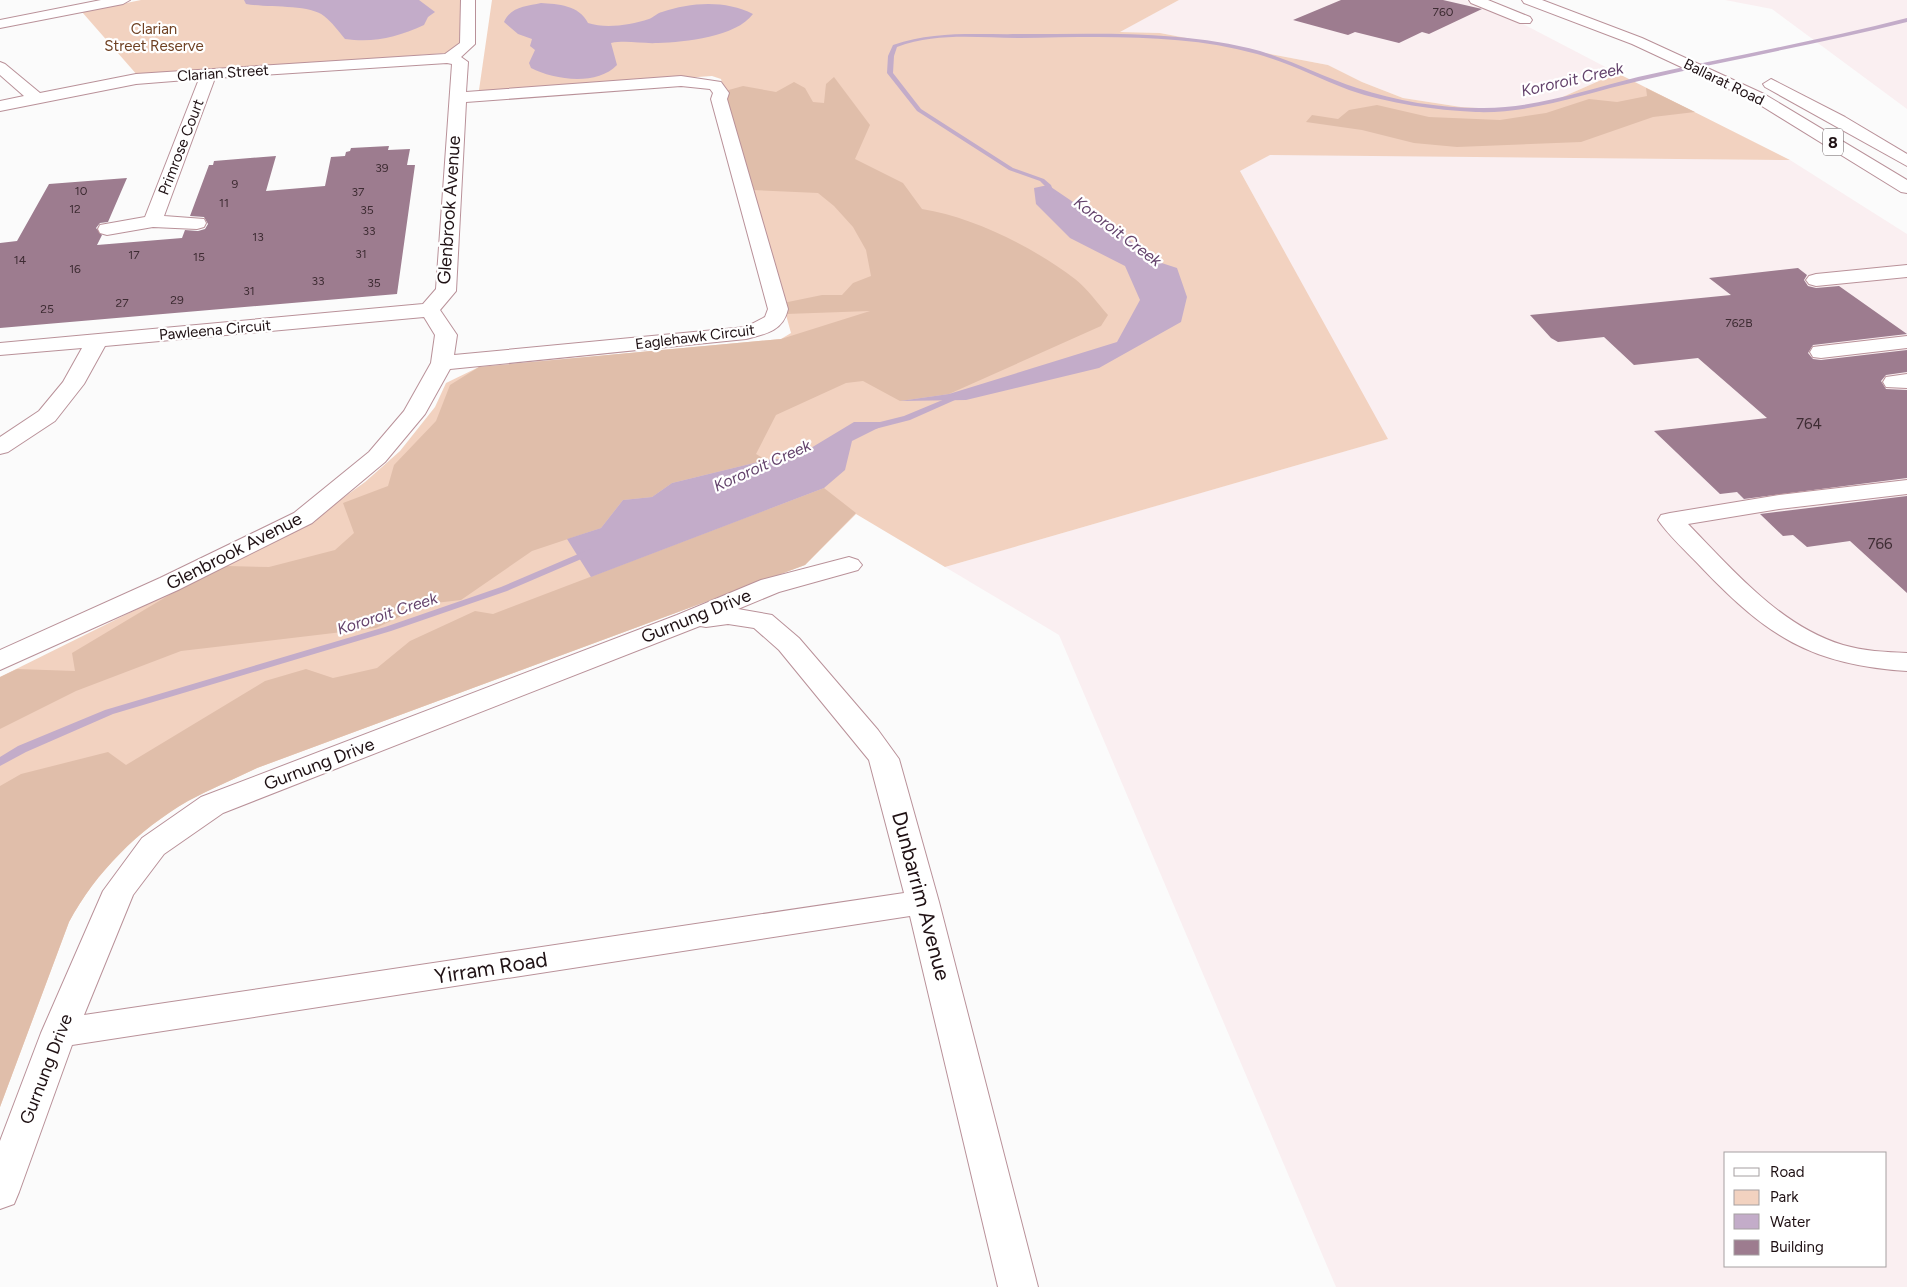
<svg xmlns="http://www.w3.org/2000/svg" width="1907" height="1287" viewBox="0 0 1907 1287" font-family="Figtree,sans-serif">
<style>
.built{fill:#faeff1;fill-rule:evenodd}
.green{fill:#f2d2c0}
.forest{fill:#e0beaa}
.water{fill:#c3acc9}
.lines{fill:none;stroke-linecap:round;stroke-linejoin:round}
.stream{fill:#c3acc9;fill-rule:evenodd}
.building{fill:#9d7c8f}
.minor-casing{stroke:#b99199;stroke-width:2}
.highway-casing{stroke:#b99199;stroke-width:2}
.minor{fill:#fff;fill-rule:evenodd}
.highway{fill:#fff;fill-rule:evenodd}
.labels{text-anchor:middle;stroke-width:4.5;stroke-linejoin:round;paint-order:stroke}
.far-number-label{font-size:12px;fill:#3e2c33}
.far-park-label{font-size:15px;fill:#6f4123;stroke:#fff}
.far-street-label{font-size:15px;fill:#1f1114;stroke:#fff}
.number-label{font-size:15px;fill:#3e2c33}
.far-water-label{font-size:16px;font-style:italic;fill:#64436c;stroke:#fff}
.shield{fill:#fff;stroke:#62585a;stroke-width:1}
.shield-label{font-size:16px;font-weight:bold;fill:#1f1114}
.street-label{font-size:18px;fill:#1f1114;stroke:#fff}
.near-street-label{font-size:21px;fill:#1f1114;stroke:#fff}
</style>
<rect width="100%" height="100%" fill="#fbfbfb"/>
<g class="built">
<polygon points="1179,0 1464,0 1483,3 1617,73 1558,99 1526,107 1494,109 1461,107 1403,98 1362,82 1328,65 1160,33 1119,32"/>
<polygon points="1725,0 1907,0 1907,109 1772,9"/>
<path d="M1271,154L1790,160L1907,234V1287H1336L1059,635L945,567L1387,439L1240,171ZM1726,1153H1886V1266H1726Z"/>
</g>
<g class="green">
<polygon points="141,0 463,0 459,44 447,53 138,76 82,12"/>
<path d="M492,0H1179L1120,32L1160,33L1328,65L1362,82L1403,98L1461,107L1494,109L1526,107L1558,99L1617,73L1790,160L1270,155L1240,171L1388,439L945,567L856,514L805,565L257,768C234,779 210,789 188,801C138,830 96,872 69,922L0,1107V677L240,558L325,511L365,482L400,451L435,407L446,383L479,367L781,339L791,333L721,79L712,76L487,92L479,90Z"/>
</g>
<g class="forest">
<path d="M834,77L870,125L855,159L903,183L922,209C973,217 1033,247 1075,279C1087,288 1098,304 1108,315L1101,326L949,394L900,401L863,381L846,383L776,415L756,454L766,460L672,483L652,497L623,500L601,528L532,551L461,600L427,604L376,628L181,651L76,691L0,729V677L17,669L75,671L72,653L206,573L227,566L269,567L335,550L354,533L343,503L388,486L394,465L436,421L450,385L479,367L781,339L870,311L786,314L783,303L822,295H842L853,283L871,276L866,250L853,227L834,206L818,193L752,190L725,91L743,86L776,92L794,82L805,88L813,102L824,103L826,84Z"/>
<polygon points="1646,88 1695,112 1653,117 1581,142 1457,147 1414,143 1362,130 1306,122 1312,115 1338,119 1349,110 1377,105 1429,117 1500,120 1546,113 1589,99 1617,102 1647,96"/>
<path d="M824,488L856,513L805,565L257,768C234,779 210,789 188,801C138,830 96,872 69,922L0,1107V786L21,774L108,752L126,765L265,681L306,669L333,678L377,668L410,641L475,611L493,614Z"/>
</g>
<g class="water">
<path d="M244,0H419L435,12L428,17L424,25C397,37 375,43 345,39C339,32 332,22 324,16C309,4 267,8 246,4Z"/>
<path d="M541,3C558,4 579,5 588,23C606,29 630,25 649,19C654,17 657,13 662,12C691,2 726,0 753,14C736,37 685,42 658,43C642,44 627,40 611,43L617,65C597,86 554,80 531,68L529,63L535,50L530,46L532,39L518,34L504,22C510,7 527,6 541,3Z"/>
<polygon points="1048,185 1132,242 1137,255 1177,268 1187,297 1181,322 1099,368 966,400 900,401 949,394 1117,342 1140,300 1125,266 1070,238 1036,204 1034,188"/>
<polygon points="854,422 890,422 852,441 845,470 824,488 591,577 567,539 601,528 623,500 652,497 672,483 766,460 796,457"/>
</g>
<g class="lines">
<g class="stream">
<path d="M1907,18V22C1818,44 1728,60 1639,81C1585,93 1532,114 1476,112C1434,110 1390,104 1349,90C1318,78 1289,63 1257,54C1181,33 1099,37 1020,38C978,38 938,32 897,47L894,56L893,73L921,109L1013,168L1044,179L1051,185L1055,196L1052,198L1049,196L1045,186L1040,181L1009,170L917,111L887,73L888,56L893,45C936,30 977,35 1022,34C1101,34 1183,30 1260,51C1293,61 1324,77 1357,88C1396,101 1439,108 1480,108C1534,109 1585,90 1638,77C1727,57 1818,41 1907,18Z"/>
<polygon points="957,394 963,394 964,396 910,420 875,429 871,426 872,424 904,416"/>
<polygon points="590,549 593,550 595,552 593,554 507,591 391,631 113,714 26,752 0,766 0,757 18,746 105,710 385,627 501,587"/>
</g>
</g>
<g class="building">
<polygon points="1341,0 1443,0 1482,9 1429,34 1422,32 1399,43 1355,32 1348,35 1293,20"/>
<polygon points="389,146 388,150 410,149 407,165 415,165 397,294 0,328 0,243 17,241 49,184 127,178 108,222 100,223 96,228 102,235 97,245 182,238 185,230 198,231 205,229 208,224 204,217 190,216 209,165 213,165 214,161 276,156 266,191 325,186 331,157 345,156 346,152 350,151 351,148"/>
<polygon points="1798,268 1807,275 1804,280 1808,286 1816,288 1839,286 1907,334 1813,345 1808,353 1813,359 1821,360 1907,350 1907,372 1886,375 1881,381 1886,389 1907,390 1907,478 1744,499 1737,492 1720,494 1654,431 1767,418 1698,358 1634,365 1604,337 1558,342 1551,338 1530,315 1731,295 1709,278"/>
<polygon points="1907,496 1907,593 1850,541 1807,547 1793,535 1783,536 1760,514"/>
</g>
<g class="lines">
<g class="minor-casing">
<g id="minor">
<polygon points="101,0 130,0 123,4 0,28 0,20"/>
<path d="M461,0H475V44L461,57L468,62L466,92L681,76L721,82L729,93L727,99L788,309C783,331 766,334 746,339L450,369L425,414L385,462L312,523L178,590L0,670V650L160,578L294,513L369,452L404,411L431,363L435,335L424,317L105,346L84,384L55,421L8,452L0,454V437L39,411L63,382L82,348L0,355V343L423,304L436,289L452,64L447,63L215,78L164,216L204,219L206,223L204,227L197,229L153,227L107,235L100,233L98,229L100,225L145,217L199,79L136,84L0,111V101L24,96L0,75V62L5,64L40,93L136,74L445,54L460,43ZM681,86L710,89L713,93L711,99L768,309L765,317L746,327L454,355L457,335L440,310L456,291L466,102Z"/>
<polygon points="1469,0 1488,0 1530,17 1532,20 1530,23 1520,23 1471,3"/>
<polygon points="1907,265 1907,277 1816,286 1809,284 1806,280 1809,276 1816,274"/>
<polygon points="1907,336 1907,348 1821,358 1813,357 1810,352 1813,347 1821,346"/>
<polygon points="1907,374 1907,388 1886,387 1883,382 1886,377"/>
<path d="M1907,480V494L1779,509L1688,524C1733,570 1780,626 1843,645C1864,651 1885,652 1907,653V671C1811,665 1767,636 1702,568C1687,552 1670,537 1658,520L1661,515L1670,513L1779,495Z"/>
<path d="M849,557L858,560L862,565L858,570L779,592L738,609L772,615L799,638L878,730L899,759L939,902L1038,1287H998L910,916L72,1045L19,1192L14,1204L0,1209V1141L41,1033L103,891L142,838L201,797L677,615L761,580ZM728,624L754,628L779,650L869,760L904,893L84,1015L133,895L164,854L223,813L700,626L706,627Z"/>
</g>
</g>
<g class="highway-casing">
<g id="highway">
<polygon points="1522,0 1542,0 1642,38 1764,94 1907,180 1907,193 1901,192 1752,100 1632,44 1524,3"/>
<polygon points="1771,79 1845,117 1907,154 1907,166 1765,87 1763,84"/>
</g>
</g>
<use href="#minor" class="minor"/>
<use href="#highway" class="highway"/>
</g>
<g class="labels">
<g class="far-number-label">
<text x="1443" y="16">760</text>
<text x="382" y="172">39</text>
<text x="235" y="188">9</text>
<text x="81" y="195">10</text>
<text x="358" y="196">37</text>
<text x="224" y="207">11</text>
<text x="75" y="213">12</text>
<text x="367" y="214">35</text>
<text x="369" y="235">33</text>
<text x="258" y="241">13</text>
<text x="361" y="258">31</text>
<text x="134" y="259">17</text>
<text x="199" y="261">15</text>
<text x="20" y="264">14</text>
<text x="75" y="273">16</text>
<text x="318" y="285">33</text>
<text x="374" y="287">35</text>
<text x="249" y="295">31</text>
<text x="177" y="304">29</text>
<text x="122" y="307">27</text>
<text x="47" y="313">25</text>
<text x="1739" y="327">762B</text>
</g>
<g class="far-park-label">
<text x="154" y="34">Clarian<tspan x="154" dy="17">Street Reserve</tspan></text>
</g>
<g class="far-street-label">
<text transform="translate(223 73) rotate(-4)" y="5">Clarian Street</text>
<text transform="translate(1724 82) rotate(26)" y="5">Ballarat Road</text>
<text transform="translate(181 147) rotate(-69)" y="5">Primrose Court</text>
<text transform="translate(215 330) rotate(-5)" y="5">Pawleena Circuit</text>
<text transform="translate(695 337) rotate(-7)" y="5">Eaglehawk Circuit</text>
</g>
<g class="number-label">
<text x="1809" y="429">764</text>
<text x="1880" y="549">766</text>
</g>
<g class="far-water-label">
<text transform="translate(1572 79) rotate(-13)" y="6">Kororoit Creek</text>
<text transform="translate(1118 231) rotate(37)" y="6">Kororoit Creek</text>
<text transform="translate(762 465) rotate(-24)" y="6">Kororoit Creek</text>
<text transform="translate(387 613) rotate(-18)" y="6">Kororoit Creek</text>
</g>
<rect class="shield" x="1823" y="128.5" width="20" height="27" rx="4"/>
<g class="shield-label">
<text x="1833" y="148">8</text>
</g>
<g class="street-label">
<text transform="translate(449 210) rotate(-86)" y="6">Glenbrook Avenue</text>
<text transform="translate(234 551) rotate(-27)" y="6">Glenbrook Avenue</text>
<text transform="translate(696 616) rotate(-22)" y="6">Gurnung Drive</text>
<text transform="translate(319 764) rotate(-21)" y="6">Gurnung Drive</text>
<text transform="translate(46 1069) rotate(-69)" y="6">Gurnung Drive</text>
</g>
<g class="near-street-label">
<text transform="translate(921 896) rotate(75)" y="7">Dunbarrim Avenue</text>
<text transform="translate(491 968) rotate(-9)" y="7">Yirram Road</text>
</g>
</g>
<rect x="1724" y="1152" width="162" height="115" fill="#ffffff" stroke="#a5a0a1"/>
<rect x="1734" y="1168" width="25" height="8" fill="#ffffff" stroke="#a5a0a1"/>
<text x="1770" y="1177" font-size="15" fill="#1f1114">Road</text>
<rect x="1734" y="1190" width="25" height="15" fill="#f2d2c0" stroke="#a5a0a1"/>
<text x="1770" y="1202" font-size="15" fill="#1f1114">Park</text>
<rect x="1734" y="1214" width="25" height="15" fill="#c3acc9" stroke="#a5a0a1"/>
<text x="1770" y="1227" font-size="15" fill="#1f1114">Water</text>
<rect x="1734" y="1240" width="25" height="15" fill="#9d7c8f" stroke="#a5a0a1"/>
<text x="1770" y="1252" font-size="15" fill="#1f1114">Building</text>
</svg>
